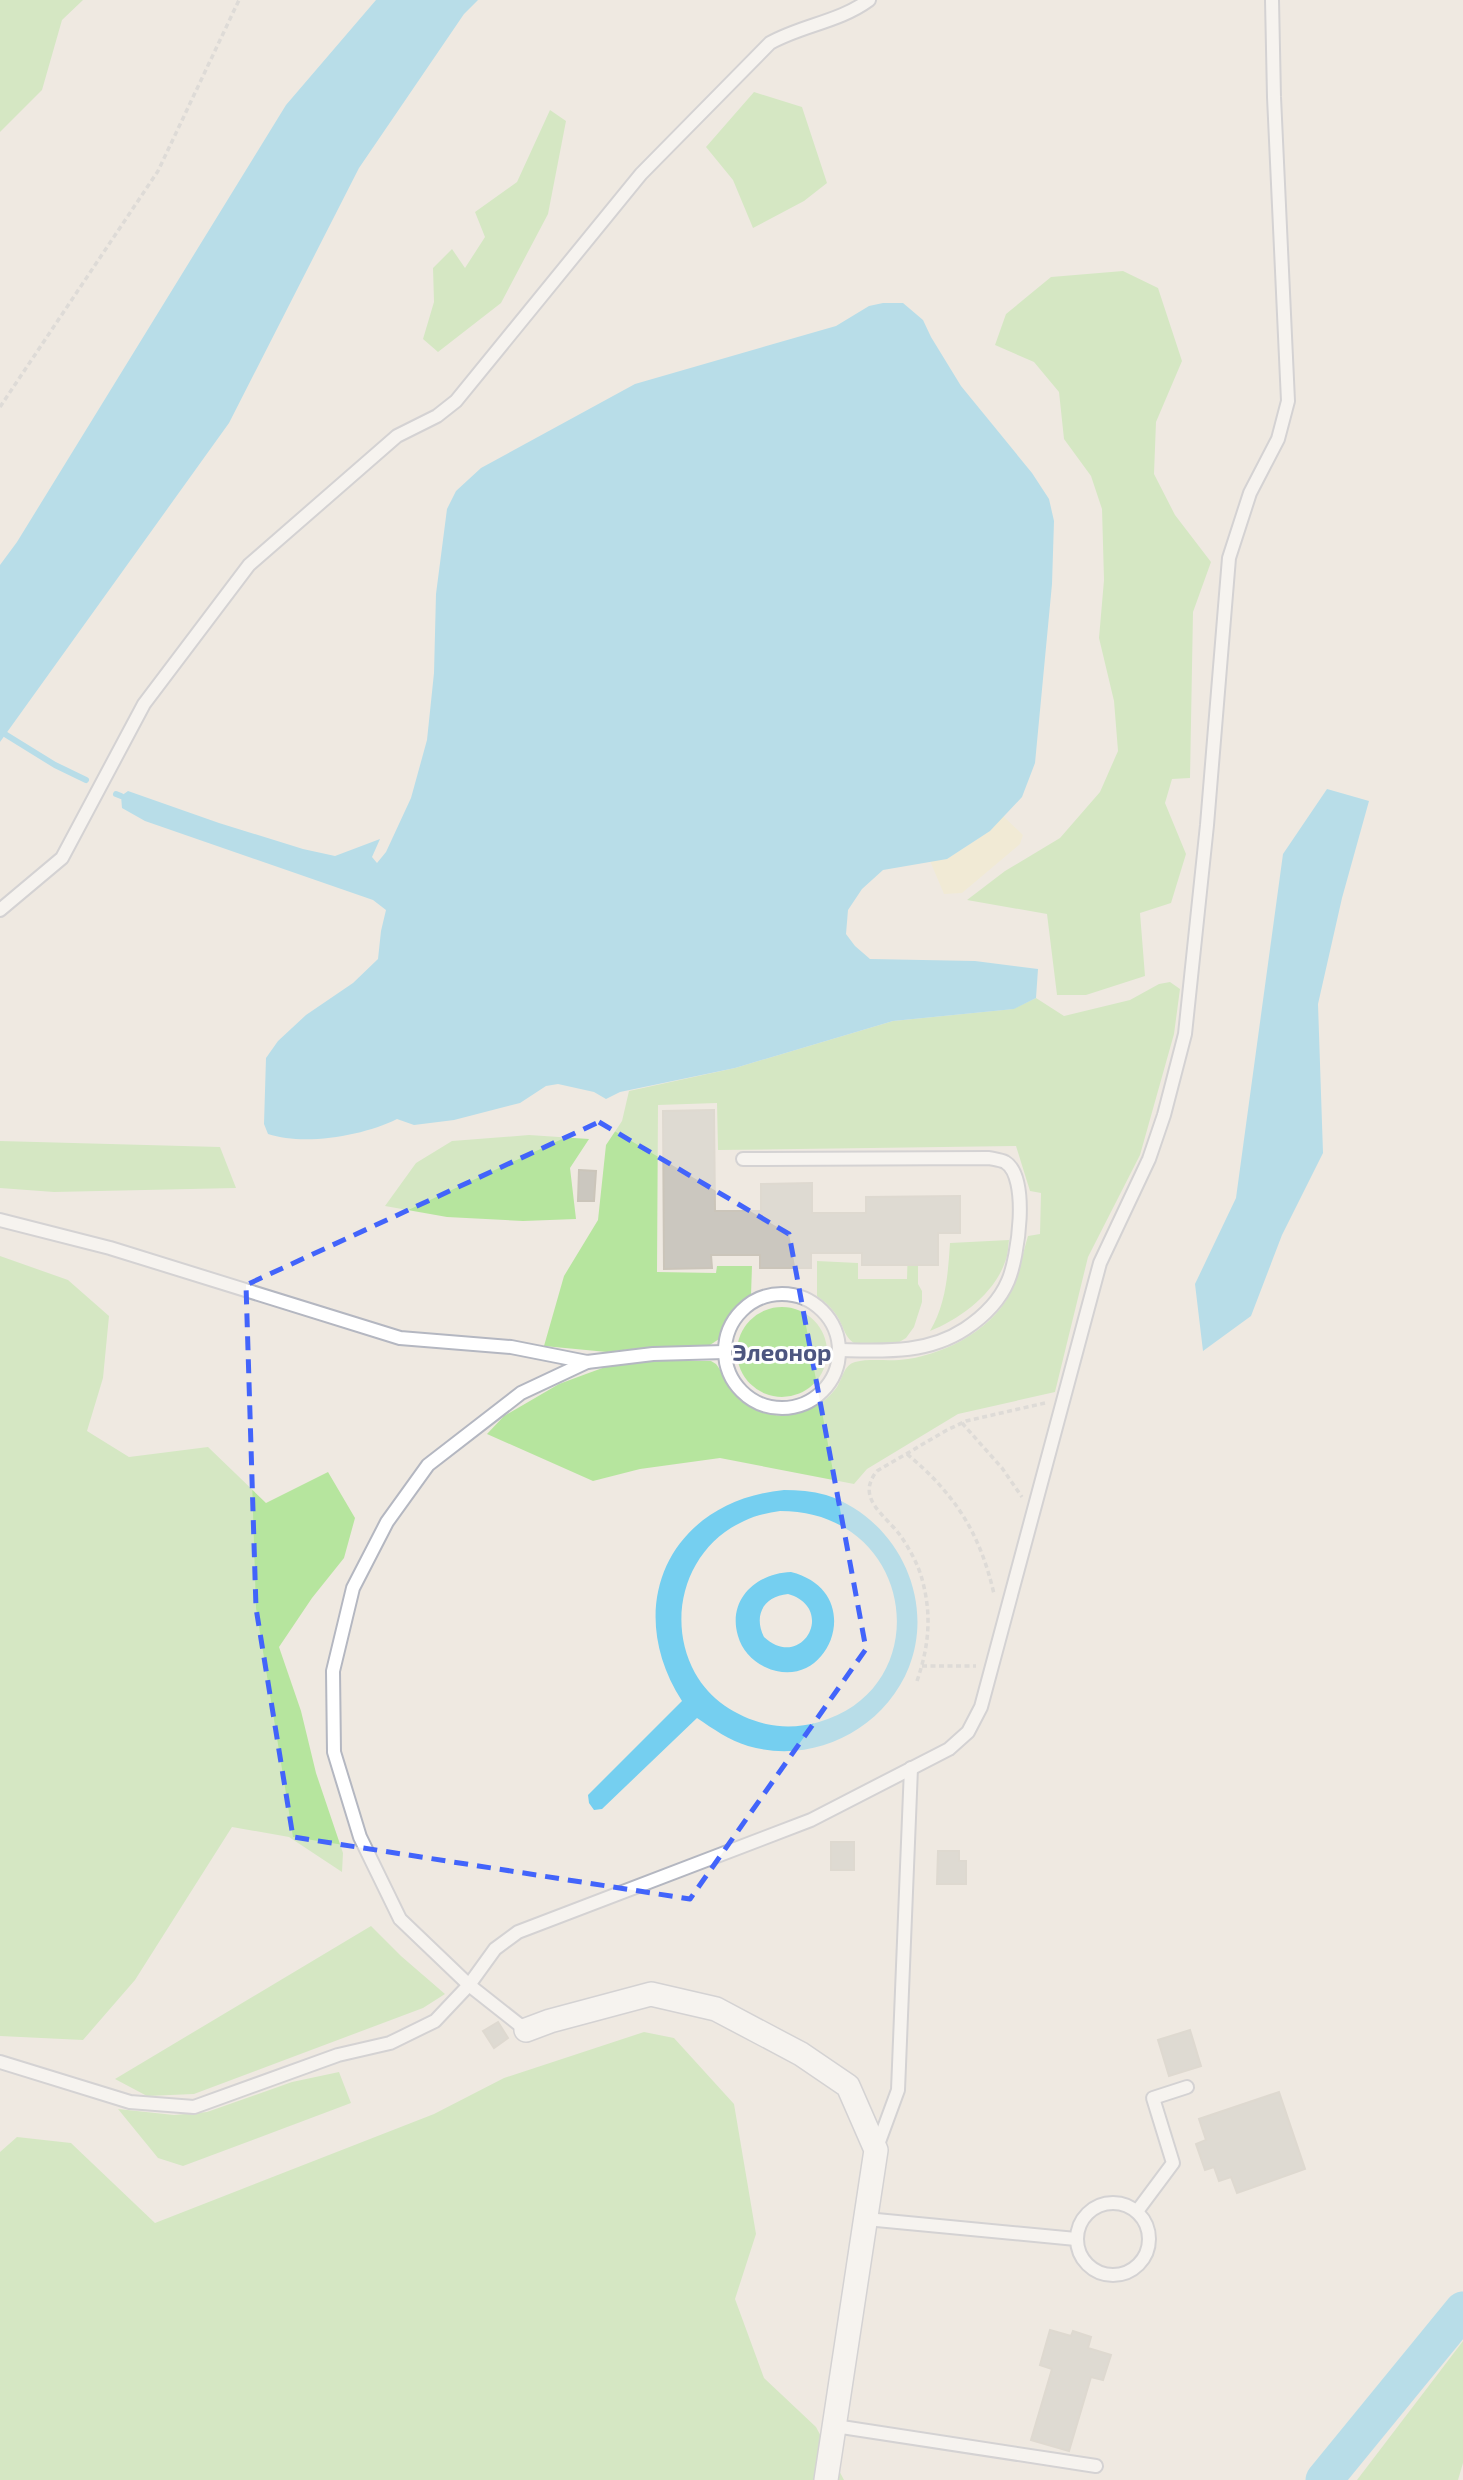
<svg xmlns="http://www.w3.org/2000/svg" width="1463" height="2480" viewBox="0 0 1463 2480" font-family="'Exo 2',sans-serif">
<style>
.green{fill:#b6e59e}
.sand{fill:#f3ecc5}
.water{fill:#75cff0;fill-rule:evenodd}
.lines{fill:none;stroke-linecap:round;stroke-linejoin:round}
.stream{stroke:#75cff0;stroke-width:6}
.river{stroke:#75cff0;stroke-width:37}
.building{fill:#cbc7bf;stroke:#cbc5ba;stroke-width:2}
.lane-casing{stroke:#b4b7c1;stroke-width:16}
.street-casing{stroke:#b4b7c1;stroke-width:26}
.path{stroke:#c9c9c9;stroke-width:3.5;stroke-dasharray:5 3.5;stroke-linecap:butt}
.lane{stroke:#fff;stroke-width:12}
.street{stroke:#fff;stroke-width:23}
.marked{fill:none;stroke:#4264fb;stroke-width:5;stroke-dasharray:14 9;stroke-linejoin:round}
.labels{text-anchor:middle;stroke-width:6;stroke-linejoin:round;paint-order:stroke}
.neighbourhood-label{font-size:24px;font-weight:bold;fill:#4d5680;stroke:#fff}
</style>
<rect width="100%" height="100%" fill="#efe9e1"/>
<g class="green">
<polygon points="0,0 83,0 62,20 42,90 0,132"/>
<polygon points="754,92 802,107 827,183 804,201 753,228 733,180 706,147"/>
<polygon points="550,110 566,121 548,214 501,303 438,352 423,339 434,302 433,268 452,249 465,268 485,237 475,212 517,182"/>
<polygon points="1123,271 1158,288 1182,361 1156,422 1154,474 1175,515 1211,562 1193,612 1190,778 1172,779 1165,803 1186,854 1171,903 1140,913 1145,976 1086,995 1057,995 1047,914 967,900 1005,871 1060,838 1100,792 1118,751 1114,701 1099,638 1104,580 1102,509 1091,476 1064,439 1059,392 1034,362 995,345 1006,314 1051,277"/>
<path d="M1170,982L1180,989L1174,1034L1140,1155L1088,1257L1055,1392L958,1414L867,1469L854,1484L720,1458L640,1469L593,1481L487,1434L504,1416L559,1384L586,1374L608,1366L648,1361H711L716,1364C724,1374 726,1386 735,1395C764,1426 813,1420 837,1387C842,1379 844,1365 855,1362C871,1358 890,1362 908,1359C948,1353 997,1327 1013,1287C1020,1270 1023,1252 1028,1236L1040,1234L1041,1193L1030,1191L1016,1146L718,1150L717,1103L658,1105L657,1272L716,1273L717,1266H752L751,1295C733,1304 724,1321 719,1339L710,1345L640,1348L607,1352L544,1346L564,1276L598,1220L606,1145L622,1121L629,1091L735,1068L893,1021L1013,1009L1036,998L1064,1016L1130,1000L1159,984Z"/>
<polygon points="529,1135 589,1139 570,1168 576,1219 523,1221 447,1217 385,1206 416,1163 452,1141"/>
<polygon points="0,1141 220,1147 236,1188 54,1192 0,1188"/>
<path d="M1009,1240C1008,1247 1008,1256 1005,1262C994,1294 960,1319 930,1331C946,1304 948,1274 950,1243Z"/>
<path d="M908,1242H918V1284L922,1291V1302L914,1327L906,1338L896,1344L860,1346C844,1340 845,1328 837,1316C831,1307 825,1302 817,1296V1261L858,1263V1279H907Z"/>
<polygon points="0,1256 68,1280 109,1316 103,1378 87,1431 129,1457 208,1447 266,1503 328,1472 355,1518 344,1558 312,1598 279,1647 301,1711 316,1773 343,1853 342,1872 289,1837 232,1827 135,1980 83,2040 0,2036"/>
<circle cx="782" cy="1352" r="45"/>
<polygon points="371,1926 401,1956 445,1994 423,2008 194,2094 147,2096 115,2079"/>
<polygon points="644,2032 674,2038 734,2104 756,2234 735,2299 764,2378 816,2427 844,2480 0,2480 0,2152 17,2137 71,2143 155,2223 434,2114 504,2078"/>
<polygon points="339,2072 351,2103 183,2166 158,2158 118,2109 174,2115 207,2112 292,2082"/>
<polygon points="1463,2341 1463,2463 1458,2480 1357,2480"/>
</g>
<polygon class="sand" points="1003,816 1023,835 1020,844 962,893 944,894 930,861 947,859 990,831"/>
<g class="water">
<polygon points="376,0 478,0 464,14 359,168 229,423 0,742 0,565 17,542 286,105"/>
<path d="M883,303H903L923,320L931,337L961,386L1032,473L1049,499L1054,521L1052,584L1035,763L1022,797L990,831L947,859L883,870L862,889L848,910L846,934L855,946L870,959L975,961L1038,969L1036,998L1014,1009L893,1021L735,1068L620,1092L606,1099L594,1092L558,1084L546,1086L520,1103L454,1120L414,1125L397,1119C363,1136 304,1146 268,1134L264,1124L266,1058L278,1041L306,1015L353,983L378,959L381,931L386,910L373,900L145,821L122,808L121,796L128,791L219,823L303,849L335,856L380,839L372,857L377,863L386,852L411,798L427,740L434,673L436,594L447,509L456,491L481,468L635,384L836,326L869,306Z"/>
<polygon points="1327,789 1369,801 1342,898 1318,1004 1323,1153 1282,1235 1251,1316 1203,1351 1195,1284 1236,1198 1283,854"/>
<path d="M784,1490C798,1490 812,1491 826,1495C896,1518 936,1598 909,1667C884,1730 813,1765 748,1746C729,1740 713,1729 697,1718L602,1809L594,1810L589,1803L588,1795L682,1701C621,1606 670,1501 784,1490ZM780,1511C916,1511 939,1688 819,1722C802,1727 783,1728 766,1724C737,1717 710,1700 695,1673C665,1618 686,1547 744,1521C756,1515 768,1513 780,1511Z"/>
<path d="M791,1572C870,1592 828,1697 765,1667C752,1661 742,1650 738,1636C727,1599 757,1573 791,1572ZM788,1594C837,1608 802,1672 764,1637C753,1615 764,1596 788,1594Z"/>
</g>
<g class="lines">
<g class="stream">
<polyline points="0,731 55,765 86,780"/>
<polyline points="116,794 121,796"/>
</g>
<polyline class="river" points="1324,2480 1463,2310"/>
</g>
<g class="building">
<polygon points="714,1110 715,1211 761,1211 761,1184 812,1183 812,1213 866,1213 866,1197 960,1196 960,1233 938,1233 938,1265 862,1265 862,1253 811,1253 811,1268 760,1268 760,1255 711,1255 712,1268 664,1269 663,1111"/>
<polygon points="579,1170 596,1171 594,1201 578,1201"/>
<rect x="831" y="1842" width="23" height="28"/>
<polygon points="938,1851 959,1851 959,1861 966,1861 966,1884 937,1884"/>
<polygon points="498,2022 508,2038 494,2048 483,2031"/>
<polygon points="1190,2030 1201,2066 1169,2076 1158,2040"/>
<polygon points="1279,2092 1305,2169 1237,2193 1231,2177 1219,2181 1214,2167 1205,2170 1196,2144 1206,2140 1199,2119"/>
<polygon points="1050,2330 1071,2336 1073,2331 1091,2337 1088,2348 1111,2355 1103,2380 1091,2377 1069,2451 1031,2440 1052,2369 1040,2365"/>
</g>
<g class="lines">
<g class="lane-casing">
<g id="lane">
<path d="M0,910L62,858L144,704L249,565L397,436L437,416L456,401L641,174L770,43C802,25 839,22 869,0"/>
<path d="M743,1159L989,1158C993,1159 1001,1160 1005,1162C1030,1177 1018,1258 1008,1281C1000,1300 983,1317 965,1329C927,1354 884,1351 840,1350"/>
<polyline points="0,1220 110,1248 400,1338 511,1347 587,1362 653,1354 724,1352"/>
<circle cx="782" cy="1351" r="57"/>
<polyline points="526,2030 469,1985 400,1919 360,1837 334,1752 333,1671 353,1588 387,1522 428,1465 521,1393 587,1362"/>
<polyline points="0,2062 130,2102 194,2107 338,2055 390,2043 435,2021 469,1985 495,1949 518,1932 811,1820 949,1749 968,1732 981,1707 1100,1263 1149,1159 1164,1115 1185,1034 1207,825 1229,558 1250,493 1278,439 1288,401 1274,97 1272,0"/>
<polyline points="876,2150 898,2090 911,1768"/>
<circle cx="1113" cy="2239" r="36"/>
<polyline points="1138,2210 1173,2163 1153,2098 1187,2087"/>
<polyline points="866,2219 1076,2239"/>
<polyline points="835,2426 1096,2466"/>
</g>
</g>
<g class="street-casing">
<polyline id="street" points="526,2030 550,2021 651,1994 716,2009 801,2054 848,2086 876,2150 826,2480"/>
</g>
<g class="path">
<polyline points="0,407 158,171 239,0"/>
<polyline points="962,1423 1002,1468 1022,1497"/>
<path d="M907,1454C955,1494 980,1533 994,1594"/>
<polyline points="922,1666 976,1666"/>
<path d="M917,1681C929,1646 932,1615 922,1579C918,1564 909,1548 900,1535C885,1515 855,1498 877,1471L947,1430L966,1421L1045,1403"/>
</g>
<use href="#lane" class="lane"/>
<use href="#street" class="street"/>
</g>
<path d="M0 0H1463V2480H0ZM599,1122L789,1234L866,1649L690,1899L293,1837L256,1608L246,1285Z" fill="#efe9e1" fill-opacity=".55" fill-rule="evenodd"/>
<path class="marked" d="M599,1122L789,1234L866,1649L690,1899L293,1837L256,1608L246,1285Z"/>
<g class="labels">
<g class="neighbourhood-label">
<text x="782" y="1361">Элеонор</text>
</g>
</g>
</svg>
